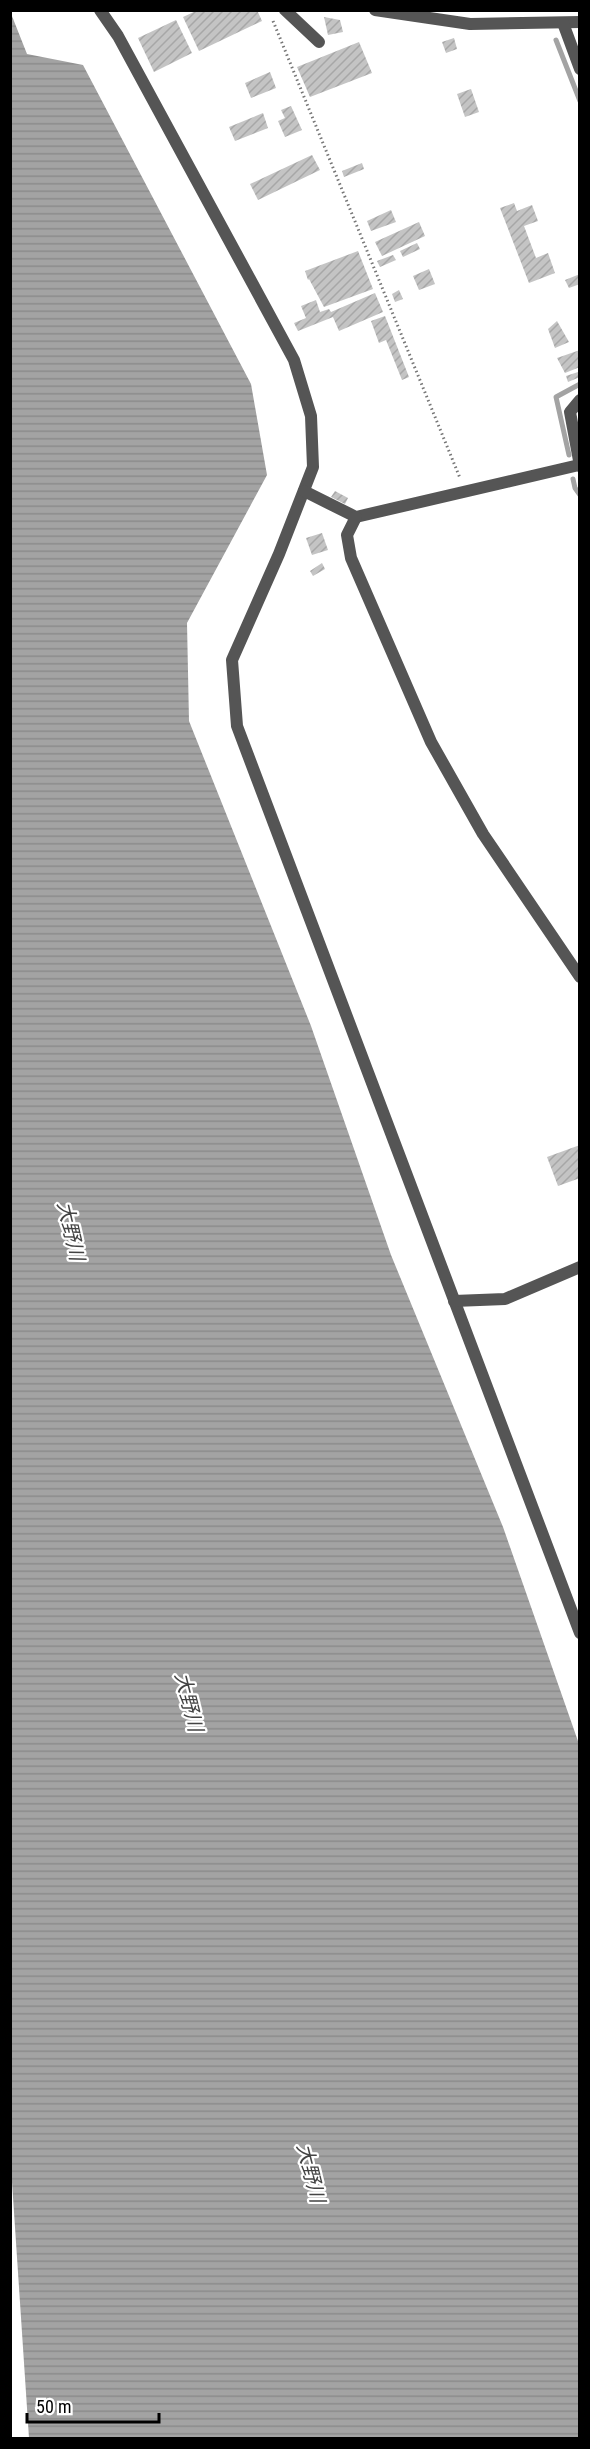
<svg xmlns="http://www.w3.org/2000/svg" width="590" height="2449" viewBox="0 0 590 2449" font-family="'Roboto Condensed','Noto Sans JP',sans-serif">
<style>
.water{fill:url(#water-rules)}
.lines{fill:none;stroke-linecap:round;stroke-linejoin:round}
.stream{stroke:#a3a3a3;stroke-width:5}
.building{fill:url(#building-hatch)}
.path{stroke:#777;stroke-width:3;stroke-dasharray:1.5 3;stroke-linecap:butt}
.minor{stroke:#555;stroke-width:12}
.labels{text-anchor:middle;stroke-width:4.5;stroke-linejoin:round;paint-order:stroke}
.water-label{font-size:20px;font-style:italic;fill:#444;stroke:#fff}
</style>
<defs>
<pattern id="water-rules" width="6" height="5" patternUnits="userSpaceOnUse" patternTransform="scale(1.5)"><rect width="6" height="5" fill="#a3a3a3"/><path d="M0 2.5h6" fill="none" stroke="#8b8b8b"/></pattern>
<pattern id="building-hatch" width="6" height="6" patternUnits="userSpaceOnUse" patternTransform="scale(1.5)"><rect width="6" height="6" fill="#c4c4c4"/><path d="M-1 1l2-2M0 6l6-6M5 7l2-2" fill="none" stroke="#a7a7a7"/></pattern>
</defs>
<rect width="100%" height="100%" fill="#fff"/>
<polygon class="water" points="10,11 27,54 83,65 251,384 267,475 187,623 189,721 311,1026 391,1255 503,1527 579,1744 579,2438 29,2438 10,2152"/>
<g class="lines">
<g class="stream">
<polyline points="556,40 580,101"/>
<polyline points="569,455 556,397 580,384"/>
<polyline points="573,479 575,488 580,495"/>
</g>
</g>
<g class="building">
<polygon points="198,10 257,10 262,21 199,51 183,17"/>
<polygon points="324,17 340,20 343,32 328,35"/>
<polygon points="176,20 192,53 154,72 138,38"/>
<polygon points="454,38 457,49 446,53 442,42"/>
<polygon points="359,42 372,73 310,97 297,67"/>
<polygon points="270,72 276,88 251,98 245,83"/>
<polygon points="471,89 479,112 465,117 457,94"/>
<polygon points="291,106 302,130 285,137 278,121 285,118 281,110"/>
<polygon points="263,113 268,128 235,141 229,127"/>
<polygon points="312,155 320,170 258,200 250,184"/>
<polygon points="362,163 364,169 344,177 342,171"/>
<polygon points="514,203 517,211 532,205 538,221 524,226 536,258 548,253 555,273 529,283 500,208"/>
<polygon points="391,210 396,222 371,231 367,221"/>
<polygon points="419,222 425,236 382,256 375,242"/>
<polygon points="417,243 420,249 403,257 400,251"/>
<polygon points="358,251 373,289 324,307 309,279 308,280 305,271"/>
<polygon points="393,255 396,260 380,267 377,261"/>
<polygon points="429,269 435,284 419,290 413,276"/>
<polygon points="580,274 580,284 569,288 565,280"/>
<polygon points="399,290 403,299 395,302 392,294"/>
<polygon points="375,293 383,312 339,331 333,317 298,331 294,323 306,318 301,306 316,300 320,312 329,309 331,312"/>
<polygon points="385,316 409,377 402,380 386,340 379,343 371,321"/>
<polygon points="557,321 569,342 555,348 548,329"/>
<polygon points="580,350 580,367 565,373 557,358"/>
<polygon points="578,372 580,377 568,382 566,376"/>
<polygon points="335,491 348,498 345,504 331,497"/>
<polygon points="322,533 328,550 312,555 306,538"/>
<polygon points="322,563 325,569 313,576 310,571"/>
<polygon points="580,1145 580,1178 558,1186 547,1157"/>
</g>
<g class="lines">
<polyline class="path" points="273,21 460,478"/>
<g class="minor">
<polyline points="100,10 118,36 294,360 311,416 313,467 279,554 232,660 237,726 580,1633"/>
<polyline points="285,10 319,42"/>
<polyline points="375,10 470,24 580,22"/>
<polyline points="563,23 580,69"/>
<polyline points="580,400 570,412 580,466"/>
<polyline points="304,491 356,517 579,465"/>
<polyline points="356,517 347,535 351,558 431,742 483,834 580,977"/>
<polyline points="454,1301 505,1299 580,1267"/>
</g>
</g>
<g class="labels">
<g class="water-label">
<text transform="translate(71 1231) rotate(77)" y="7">大野川</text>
<text transform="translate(189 1702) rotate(76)" y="7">大野川</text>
<text transform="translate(311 2173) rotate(76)" y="7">大野川</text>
</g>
</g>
<rect width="590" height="2449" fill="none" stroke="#000000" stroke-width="24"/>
<path d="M27 2413v9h132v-9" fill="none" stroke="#000000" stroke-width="3"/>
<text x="36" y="2413" font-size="18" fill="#000000" stroke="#ffffff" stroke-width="4.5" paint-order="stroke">50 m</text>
</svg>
